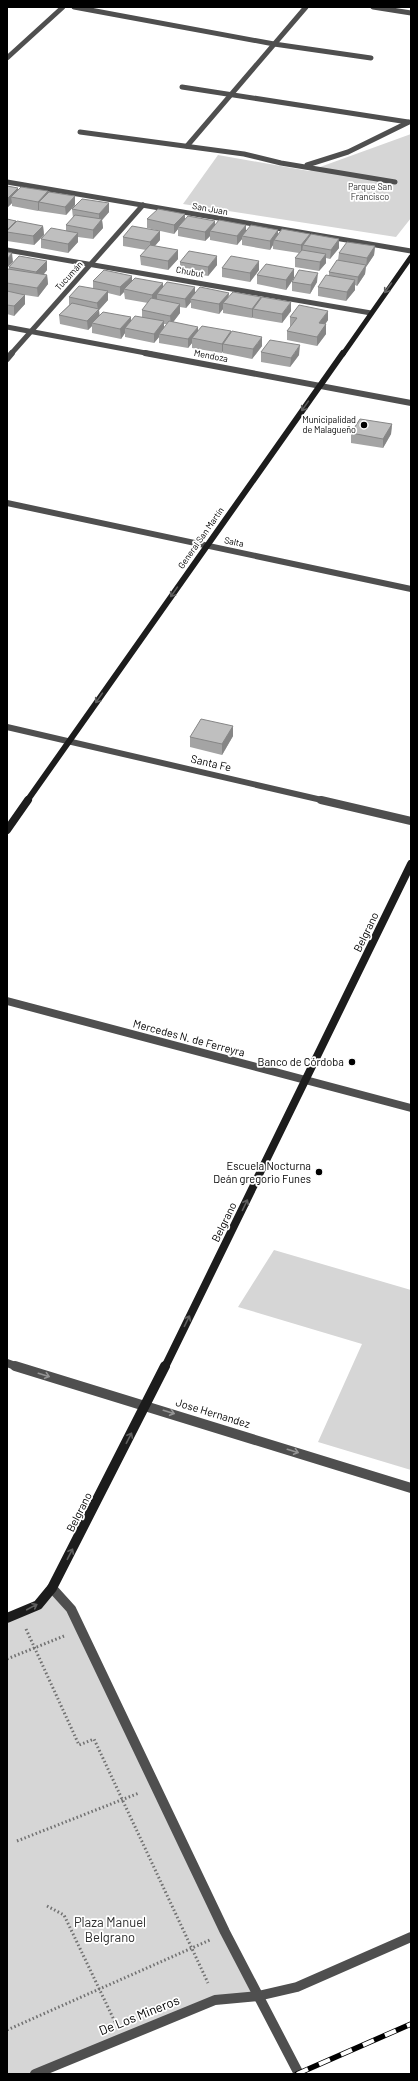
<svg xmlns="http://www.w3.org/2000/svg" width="418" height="2081" viewBox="0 0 418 2081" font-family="Barlow,sans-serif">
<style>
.green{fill:#d6d6d6}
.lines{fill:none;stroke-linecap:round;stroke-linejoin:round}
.path{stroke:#717171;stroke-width:3;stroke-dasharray:1.5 2.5;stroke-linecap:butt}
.street-far3{stroke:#4f4f4f;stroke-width:5}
.street-far2{stroke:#4f4f4f;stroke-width:6}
.street-far1{stroke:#4f4f4f;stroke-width:8}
.street{stroke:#4f4f4f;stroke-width:10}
.secondary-far3{stroke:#1c1c1c;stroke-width:5}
.secondary-far2{stroke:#1c1c1c;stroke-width:6}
.secondary-far1{stroke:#1c1c1c;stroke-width:8}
.secondary{stroke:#1c1c1c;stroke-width:10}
.rail-casing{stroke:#000;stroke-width:5.5}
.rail{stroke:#fff;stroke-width:4;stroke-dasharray:12;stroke-linecap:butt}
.wall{fill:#a4a4a4;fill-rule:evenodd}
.shaded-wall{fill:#868686}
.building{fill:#bfbfbf;stroke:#868686}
.oneway{stroke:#606060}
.oneway2{stroke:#959595}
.poi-dot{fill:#000;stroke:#fff;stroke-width:1.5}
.labels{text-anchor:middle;stroke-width:3.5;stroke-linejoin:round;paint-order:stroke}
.far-park-label{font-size:9px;fill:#2d2d2d;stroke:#fff}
.far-street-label{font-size:9px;fill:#000;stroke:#fff}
.far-poi-label{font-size:9px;fill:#000;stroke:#fff;text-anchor:end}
.street-label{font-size:11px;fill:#000;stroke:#fff}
.poi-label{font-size:11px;fill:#000;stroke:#fff;text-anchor:end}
.near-park-label{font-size:13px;fill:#2d2d2d;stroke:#fff}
.near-street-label{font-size:13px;fill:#000;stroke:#fff}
</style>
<rect width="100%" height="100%" fill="#fff"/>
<g class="green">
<polygon points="411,134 411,218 396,237 183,204 218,155 309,171"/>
<polygon points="274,1250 411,1290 411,1470 318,1442 362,1344 238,1307"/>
<polygon points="52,1588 71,1609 258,1996 215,2000 35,2074 7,2074 7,1618 20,1614"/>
</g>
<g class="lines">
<g class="path">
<polyline points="26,1629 79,1745 94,1739 208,1983"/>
<polyline points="7,1659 64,1636"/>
<polyline points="17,1841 139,1793"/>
<polyline points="47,1906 64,1915 115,2022"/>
<polyline points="7,2030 210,1940"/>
</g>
<g class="street-far3">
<polyline points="74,7 274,44 371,58"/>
<polyline points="373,7 411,13"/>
<polyline points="7,58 63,7"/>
<polyline points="182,87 408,122"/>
<polyline points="80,132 244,154 281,163 395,182"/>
<polyline points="187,146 306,7"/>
<polyline points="307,165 348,152 409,122"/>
<polyline points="7,182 411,251"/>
<polyline points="7,250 371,313"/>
<polyline points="7,327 151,354"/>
<polyline points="11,354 143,205"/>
</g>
<g class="street-far2">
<polyline points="145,353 411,403"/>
<polyline points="7,359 12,353"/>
<polyline points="7,503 411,589"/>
<polyline points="7,727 326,801"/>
</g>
<g class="street-far1">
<polyline points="321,800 411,821"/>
<polyline points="7,1001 411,1108"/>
<polyline points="7,1363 18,1367"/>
</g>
<g class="street">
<polyline points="15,1366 411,1488"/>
<polyline points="52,1588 71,1609 225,1932 299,2074"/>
<polyline points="35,2074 215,2000 258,1996 297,1987 411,1937"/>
</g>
<polyline class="secondary-far3" points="343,354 411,257"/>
<polyline class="secondary-far2" points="27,801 343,353"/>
<g class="secondary-far1">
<polyline points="7,830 28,800"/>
<polyline points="165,1367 411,864"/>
</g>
<polyline class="secondary" points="7,1618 38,1605 52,1588 165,1366"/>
<g class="rail-casing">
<polyline id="rail" points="297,2074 411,2024"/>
</g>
<use href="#rail" class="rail"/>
</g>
<g class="wall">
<polygon points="7,186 18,190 48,193 75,196 75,205 66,215 39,211 39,210 38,211 12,206 12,203 8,207 7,207"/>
<polygon points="109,203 109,212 102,220 103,228 93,239 78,237 78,242 68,253 41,248 41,239 66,231 66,225 73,218 72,209"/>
<polygon points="185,214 185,220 215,225 246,231 278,230 278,234 310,234 310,235 339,239 339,248 330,259 326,258 326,263 319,271 295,267 295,258 299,253 273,249 273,245 270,250 242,245 242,239 237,245 210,240 210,236 205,241 178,236 178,229 174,234 147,228 147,219"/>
<polygon points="7,219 16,221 16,222 43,226 44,235 34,245 7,241"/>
<polygon points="160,231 160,240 155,246 178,250 178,259 168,270 141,265 140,256 146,250 123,246 123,237"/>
<polygon points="375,246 374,255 366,267 366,266 365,274 357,286 355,285 355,290 346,301 318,296 318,287 329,276 329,272 338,260 339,253"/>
<polygon points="47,261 47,270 44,274 47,275 48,284 38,297 25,295 25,304 14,316 7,314 7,270 9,269 9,267"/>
<polygon points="180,262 217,265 208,276 180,271"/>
<polygon points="222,268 259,270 250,282 222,277"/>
<polygon points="294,269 294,278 286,290 257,284 257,275"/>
<path d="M93,281H132L163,283V287H195V294L229,293L228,297L261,299L291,311L282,323L253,318V317L252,318L223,313V309L219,314L191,308V302L186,308L180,307V313L173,322L198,331L231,333L262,346L252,359L223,353V351L222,353L192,348V343L188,348L159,343V337L154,343L125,337V333L121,339L92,333V326L88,330L60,324L59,315L69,305V297L93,288ZM124,292L125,299L148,303L142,310V317L131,321V317L99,315V310L108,300V293L120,296ZM164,324H167L164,328Z"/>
<polygon points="292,282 317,282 310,294 292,291"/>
<polygon points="290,317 328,320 325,324 326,324 326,334 317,346 287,340 287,331 291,327 290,326"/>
<polygon points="261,352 299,355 290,367 261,362"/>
<polygon points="392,424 391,434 383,448 351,443 351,433"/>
<polygon points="233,726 233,736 222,755 190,747 190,737"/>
</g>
<g class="shaded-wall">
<polygon points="18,188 18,197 11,197 12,203 8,207 8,198"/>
<polygon points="48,191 48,200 39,202 39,210 38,211 38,202"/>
<polygon points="75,196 75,205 66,215 65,207"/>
<polygon points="109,203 109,212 102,220 103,228 93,239 93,230 99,223 99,214"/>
<polygon points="185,214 185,223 178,227 178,229 174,234 174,225"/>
<polygon points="215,221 215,230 210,231 210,236 205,241 205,232"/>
<polygon points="246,225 246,234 242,236 242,239 237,245 237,236"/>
<polygon points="43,226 44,235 34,245 33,236"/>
<polygon points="278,230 278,239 274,240 273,245 270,250 270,241"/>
<polygon points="160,231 160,240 150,251 150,242"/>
<polygon points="78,233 78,242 68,253 68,244"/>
<polygon points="310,234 310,243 303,245 302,252 301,254 301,245"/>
<polygon points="339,239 339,248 330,259 331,250"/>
<polygon points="375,246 374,255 366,267 367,258"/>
<polygon points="178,250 178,259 168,270 168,261"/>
<polygon points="12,253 13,262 7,268 7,259"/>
<polygon points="326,254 326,263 319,271 320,262"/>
<polygon points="217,256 217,265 208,276 208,267"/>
<polygon points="47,261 47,270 37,282 36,272"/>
<polygon points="259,261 259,270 250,282 250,273"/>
<polygon points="366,265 365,274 357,286 358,277"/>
<polygon points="294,269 294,278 286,290 286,280"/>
<polygon points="318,273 317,282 310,294 311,285"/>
<polygon points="47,275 48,284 38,297 37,288"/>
<polygon points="132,276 132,285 124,289 124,292 120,296 120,287"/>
<polygon points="355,280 355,290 346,301 347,292"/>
<polygon points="163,283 163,293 157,294 157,299 152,304 152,295"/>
<polygon points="195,287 195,296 190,299 191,302 186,308 185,299"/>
<polygon points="108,291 108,300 99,310 100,318 92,323 92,326 88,330 87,321 98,311 97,303"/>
<polygon points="229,293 228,302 223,303 223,309 219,314 219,304"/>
<polygon points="25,295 25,304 14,316 14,306"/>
<polygon points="261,297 261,306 253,309 253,317 252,318 252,309"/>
<polygon points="291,302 291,311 282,323 282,314"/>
<polygon points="180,304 180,313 171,325 170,316"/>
<polygon points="328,311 328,320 319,333 319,323"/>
<polygon points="131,317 131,326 125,328 125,333 121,339 120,329"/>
<polygon points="164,321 164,331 159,334 159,337 154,343 154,334"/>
<polygon points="326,324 326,334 317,346 317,337"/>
<polygon points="198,327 198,336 192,338 192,343 188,348 188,339"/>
<polygon points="231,331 231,341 223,344 223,351 222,353 222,344"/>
<polygon points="262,337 262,346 252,359 253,349"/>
<polygon points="300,345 299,355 290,367 291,358"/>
<polygon points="392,424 391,434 383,448 383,439"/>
<polygon points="233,726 233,736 222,755 222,744"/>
</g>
<g class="building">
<polygon points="7,186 18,188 8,198 7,198"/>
<polygon points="21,187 48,191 38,202 11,197"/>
<polygon points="49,192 75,196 65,207 39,202"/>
<polygon points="82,199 109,203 99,214 72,209"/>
<polygon points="158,209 185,214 174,225 147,219"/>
<polygon points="75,215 102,219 93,230 66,225"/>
<polygon points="188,216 215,221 205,232 178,227"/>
<polygon points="7,219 16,221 7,230"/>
<polygon points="219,220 246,225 237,236 210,231"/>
<polygon points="17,221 43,226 33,236 7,232 7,231"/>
<polygon points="251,225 278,230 270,241 242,236"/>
<polygon points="132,226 160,231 150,242 123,237"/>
<polygon points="51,228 78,233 68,244 41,239"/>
<polygon points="282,229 310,234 301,245 274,240"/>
<polygon points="311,234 339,239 331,250 303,245"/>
<polygon points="347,242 375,246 367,258 339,253"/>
<polygon points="150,245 178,250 168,261 140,256"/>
<polygon points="302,250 326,254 320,262 295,258"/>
<polygon points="189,251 217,256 208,267 180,262"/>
<polygon points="7,252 12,253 7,259"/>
<polygon points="19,256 47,261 36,272 9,267"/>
<polygon points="231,256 259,261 250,273 222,268"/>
<polygon points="337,260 366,265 358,277 329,272"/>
<polygon points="266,264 294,269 286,280 257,275"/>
<polygon points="8,269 47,275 37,288 7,283 7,270"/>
<polygon points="104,270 132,276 120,287 93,281"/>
<polygon points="299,270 318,273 311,285 292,282"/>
<polygon points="326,275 355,280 347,292 318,287"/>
<polygon points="135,278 163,283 152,295 124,289"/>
<polygon points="167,282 195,287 185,299 157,294"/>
<polygon points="79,286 108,291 97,303 69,297"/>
<polygon points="200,287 229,293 219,304 190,299"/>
<polygon points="7,291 25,295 14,306 7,305"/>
<polygon points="233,292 261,297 252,309 223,303"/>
<polygon points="262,297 291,302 282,314 253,309"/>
<polygon points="151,298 180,304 170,316 142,310"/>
<polygon points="72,303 99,309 87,321 59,315"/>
<polygon points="299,305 328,311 319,323 326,324 317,337 287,331 297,318 290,317"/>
<polygon points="103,312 131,317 120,329 92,323"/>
<polygon points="135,316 164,321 154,334 125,328"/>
<polygon points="169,321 198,327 188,339 159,334"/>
<polygon points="202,326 231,331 222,344 192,338"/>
<polygon points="232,331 262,337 253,349 223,344"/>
<polygon points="270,340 300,345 291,358 261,352"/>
<polygon points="360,419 392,424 383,439 351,433"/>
<polygon points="201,719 233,726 222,744 190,737"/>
</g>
<defs><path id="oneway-shaft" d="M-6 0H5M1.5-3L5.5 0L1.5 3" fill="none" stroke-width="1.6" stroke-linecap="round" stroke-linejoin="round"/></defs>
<g class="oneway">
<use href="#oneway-shaft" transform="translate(388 288) rotate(126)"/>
<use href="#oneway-shaft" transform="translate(305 406) rotate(125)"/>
<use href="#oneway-shaft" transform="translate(174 592) rotate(125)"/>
<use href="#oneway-shaft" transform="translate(99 698) rotate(125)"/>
<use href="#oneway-shaft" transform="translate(245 1205) rotate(-64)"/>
<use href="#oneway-shaft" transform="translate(187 1321) rotate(-64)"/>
<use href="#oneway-shaft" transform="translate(129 1438) rotate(-63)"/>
<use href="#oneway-shaft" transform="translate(70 1554) rotate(-63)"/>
<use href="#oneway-shaft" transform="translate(32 1607) rotate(-28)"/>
</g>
<g class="oneway2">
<use href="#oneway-shaft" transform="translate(44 1375) rotate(17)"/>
<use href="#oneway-shaft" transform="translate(169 1412) rotate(17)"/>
<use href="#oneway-shaft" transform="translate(293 1451) rotate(17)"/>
</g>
<g class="poi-dot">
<circle cx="364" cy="425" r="4"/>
<circle cx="352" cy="1062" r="4"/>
<circle cx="319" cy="1172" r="4"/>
</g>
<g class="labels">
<g class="far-park-label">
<text x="370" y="190">Parque San<tspan x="370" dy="10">Francisco</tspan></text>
</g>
<g class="far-street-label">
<text transform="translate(210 209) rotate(10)" y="3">San Juan</text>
<text transform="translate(190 272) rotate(10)" y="3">Chubut</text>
<text transform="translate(69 276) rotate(-48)" y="3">Tucumán</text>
<text transform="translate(211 356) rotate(11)" y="3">Mendoza</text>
<text transform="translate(201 538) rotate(-55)" y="3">General San Martín</text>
<text transform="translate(234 542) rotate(12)" y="3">Salta</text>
</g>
<g class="far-poi-label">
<text x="356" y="423">Municipalidad<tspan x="356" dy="10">de Malagueño</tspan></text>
</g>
<g class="street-label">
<text transform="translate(211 763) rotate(13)" y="4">Santa Fe</text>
<text transform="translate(366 932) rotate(-64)" y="4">Belgrano</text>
<text transform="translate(189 1038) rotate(15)" y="4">Mercedes N. de Ferreyra</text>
<text transform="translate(224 1222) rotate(-64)" y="4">Belgrano</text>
<text transform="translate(213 1413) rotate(17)" y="4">Jose Hernandez</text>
<text transform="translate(79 1512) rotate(-63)" y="4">Belgrano</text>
</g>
<g class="poi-label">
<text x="344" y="1066">Banco de Córdoba</text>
<text x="311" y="1170">Escuela Nocturna<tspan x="311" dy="13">Deán gregorio Funes</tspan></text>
</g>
<g class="near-park-label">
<text x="110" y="1927">Plaza Manuel<tspan x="110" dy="15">Belgrano</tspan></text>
</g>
<g class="near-street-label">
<text transform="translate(139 2015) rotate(-22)" y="5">De Los Mineros</text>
</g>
</g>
<rect width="418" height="2081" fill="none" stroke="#000000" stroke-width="16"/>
</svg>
